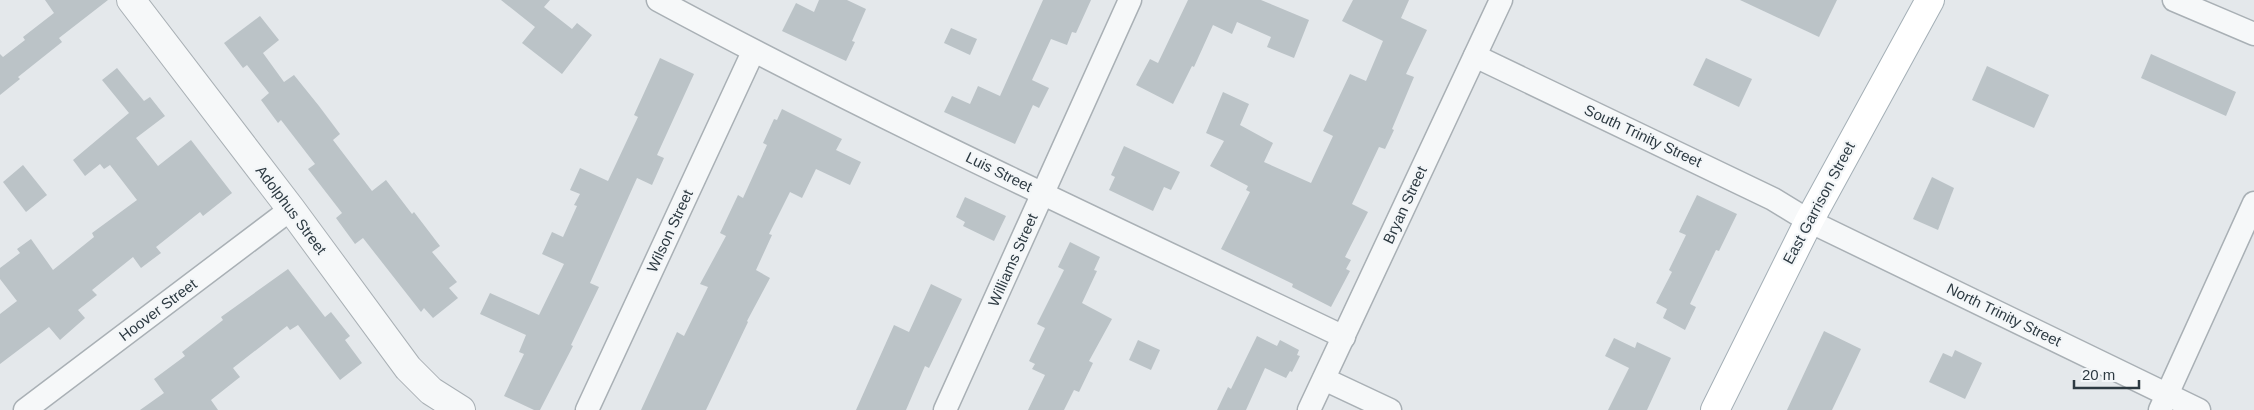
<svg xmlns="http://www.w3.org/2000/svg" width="2254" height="410" viewBox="0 0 2254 410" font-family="Helvetica,sans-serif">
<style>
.building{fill:#bbc3c7}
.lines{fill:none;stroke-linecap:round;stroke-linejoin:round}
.minor-casing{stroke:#a9b0b5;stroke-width:25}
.tertiary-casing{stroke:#a9b0b5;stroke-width:30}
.primary-casing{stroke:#a4afb6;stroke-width:30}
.minor{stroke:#f6f8f9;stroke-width:22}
.tertiary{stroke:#f6f8f9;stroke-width:28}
.primary{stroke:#fff;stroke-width:28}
.labels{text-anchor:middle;stroke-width:4.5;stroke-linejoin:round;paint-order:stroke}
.street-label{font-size:15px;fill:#2d3a42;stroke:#f3f6f8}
</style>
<rect width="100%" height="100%" fill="#e4e8eb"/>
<g class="building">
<polygon points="45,0 108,0 59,38 62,42 18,77 20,79 0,95 0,54 3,57 25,40 23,37 54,13"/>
<polygon points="501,0 550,0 544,7 572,29 577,23 592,35 562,74 522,43 535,27"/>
<polygon points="819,0 847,0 866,9 852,41 855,42 846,61 782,31 796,3 814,12"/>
<polygon points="1043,0 1091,0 1076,33 1072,32 1067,45 1051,39 1032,80 1049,88 1039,108 1033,105 1015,144 944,112 952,96 970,104 978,86 1000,96"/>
<polygon points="1188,0 1261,0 1309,20 1294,58 1267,47 1271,37 1237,22 1232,34 1213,25 1194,67 1192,66 1173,104 1136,85 1150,59 1158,63"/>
<polygon points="1353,0 1409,0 1401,18 1427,30 1406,74 1414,77 1392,129 1394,130 1385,149 1379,147 1352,204 1368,212 1345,257 1351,260 1346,269 1350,271 1331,307 1292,287 1293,284 1221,249 1250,192 1246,190 1248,186 1210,166 1224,141 1206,133 1223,92 1249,104 1240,125 1273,143 1264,162 1311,183 1333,136 1323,131 1350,74 1366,81 1383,41 1342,21"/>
<polygon points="1740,0 1837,0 1819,37"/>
<polygon points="260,16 279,40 263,53 284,82 294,75 319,106 340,134 333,140 372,191 386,180 412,214 414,212 440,246 432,252 457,282 449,288 458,298 433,318 424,308 421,312 363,238 355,244 336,218 342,213 308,169 315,164 281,120 278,123 261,100 269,93 247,65 243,68 224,43"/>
<polygon points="951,28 977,39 970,55 944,43"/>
<polygon points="2151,54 2236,92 2226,116 2141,78"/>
<polygon points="660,58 694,74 657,155 664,158 652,185 637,178 590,283 599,287 571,345 573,346 540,410 534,410 504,396 524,354 519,352 526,335 480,314 490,293 539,315 564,264 542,254 552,232 563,237 577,206 574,205 580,194 570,190 580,168 608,181 638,117 634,115"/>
<polygon points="1706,58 1752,79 1739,107 1693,85"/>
<polygon points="1987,66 2049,95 2034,128 1972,100"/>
<polygon points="117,68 144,101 150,97 165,116 136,138 158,166 191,140 232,193 203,216 200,212 156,247 161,253 141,268 133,257 92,290 97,295 78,310 85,318 60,340 49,327 0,364 0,314 17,301 0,279 0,268 20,253 17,249 31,239 53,270 94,237 92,233 137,200 110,165 104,169 100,164 85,176 73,160 129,113 102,80"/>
<polygon points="782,109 842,139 836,150 861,162 850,185 816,169 802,198 790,192 769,234 772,235 756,270 770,278 747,321 748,322 706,410 641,410 677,332 684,336 708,287 700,284 726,236 720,233 738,195 743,198 767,145 763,143 774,119 777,120"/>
<polygon points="1124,146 1180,172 1171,190 1164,187 1153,211 1109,190 1115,177 1111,175"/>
<polygon points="23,165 47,195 26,212 3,182"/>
<polygon points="1932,177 1954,188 1938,230 1913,219"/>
<polygon points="1697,195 1737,214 1719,251 1716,250 1690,304 1696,307 1685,330 1663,318 1667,309 1656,303 1672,272 1669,270 1686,235 1679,232"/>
<polygon points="965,197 1006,216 994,241 963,226 965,222 956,217"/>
<polygon points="1070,242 1100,257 1094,270 1097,271 1082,303 1112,319 1089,361 1093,363 1079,392 1074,390 1064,410 1028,410 1045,375 1032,369 1035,364 1029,361 1045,328 1037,324 1064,270 1058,267"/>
<polygon points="288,269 325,317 331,312 350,336 345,340 362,363 340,380 298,325 290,330 287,326 233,368 240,377 211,400 218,410 140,410 164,393 154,379 185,356 182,352 223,320 221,317"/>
<polygon points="931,284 962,299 929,368 925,366 906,410 856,410 894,325 909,332"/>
<polygon points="1824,331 1861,349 1832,410 1787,410"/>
<polygon points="1257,336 1277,346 1280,340 1299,350 1297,355 1300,356 1292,372 1290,371 1286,378 1265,368 1246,410 1217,410 1228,387 1231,389"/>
<polygon points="1614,338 1635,348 1637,342 1671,358 1647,410 1608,410 1629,368 1605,356"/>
<polygon points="1138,340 1160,350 1151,370 1129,360"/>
<polygon points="1955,350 1982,363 1965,399 1929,382 1943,353 1952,357"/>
</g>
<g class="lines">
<g class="minor-casing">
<g id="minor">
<path d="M658,0C882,121 1114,227 1344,337"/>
<polyline points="2174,0 2254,34"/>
<polyline points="1475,56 1773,199 1809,221 2199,410"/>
<polyline points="1324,379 1390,410"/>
<polyline points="25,410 291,209"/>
<polyline points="587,410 753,52"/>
<polyline points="945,410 1130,0"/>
<polyline points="1309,410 1501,0"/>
<polyline points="2160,410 2254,203"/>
</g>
</g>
<g class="tertiary-casing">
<polyline id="tertiary" points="131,0 291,209 408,368 431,391 461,410"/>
</g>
<g class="primary-casing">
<polyline id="primary" points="1715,410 1809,221 1930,0"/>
</g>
<use href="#minor" class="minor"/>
<use href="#tertiary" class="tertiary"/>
<use href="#primary" class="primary"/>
</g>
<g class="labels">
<g class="street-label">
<text transform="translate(1643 136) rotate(25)" y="5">South Trinity Street</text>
<text transform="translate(999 172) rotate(26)" y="5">Luis Street</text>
<text transform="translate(1819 203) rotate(-62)" y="5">East Garrison Street</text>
<text transform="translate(1405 205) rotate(-65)" y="5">Bryan Street</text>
<text transform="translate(291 210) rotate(53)" y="5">Adolphus Street</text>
<text transform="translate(670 231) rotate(-65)" y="5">Wilson Street</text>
<text transform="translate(1013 260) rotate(-66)" y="5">Williams Street</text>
<text transform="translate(158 310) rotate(-37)" y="5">Hoover Street</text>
<text transform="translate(2004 315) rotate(26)" y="5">North Trinity Street</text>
</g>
</g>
<path d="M2074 380v8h65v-8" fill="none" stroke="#2d3a42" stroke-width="2.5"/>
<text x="2082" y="380" font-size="15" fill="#2d3a42" stroke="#f3f6f8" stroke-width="4" paint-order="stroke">20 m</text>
</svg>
